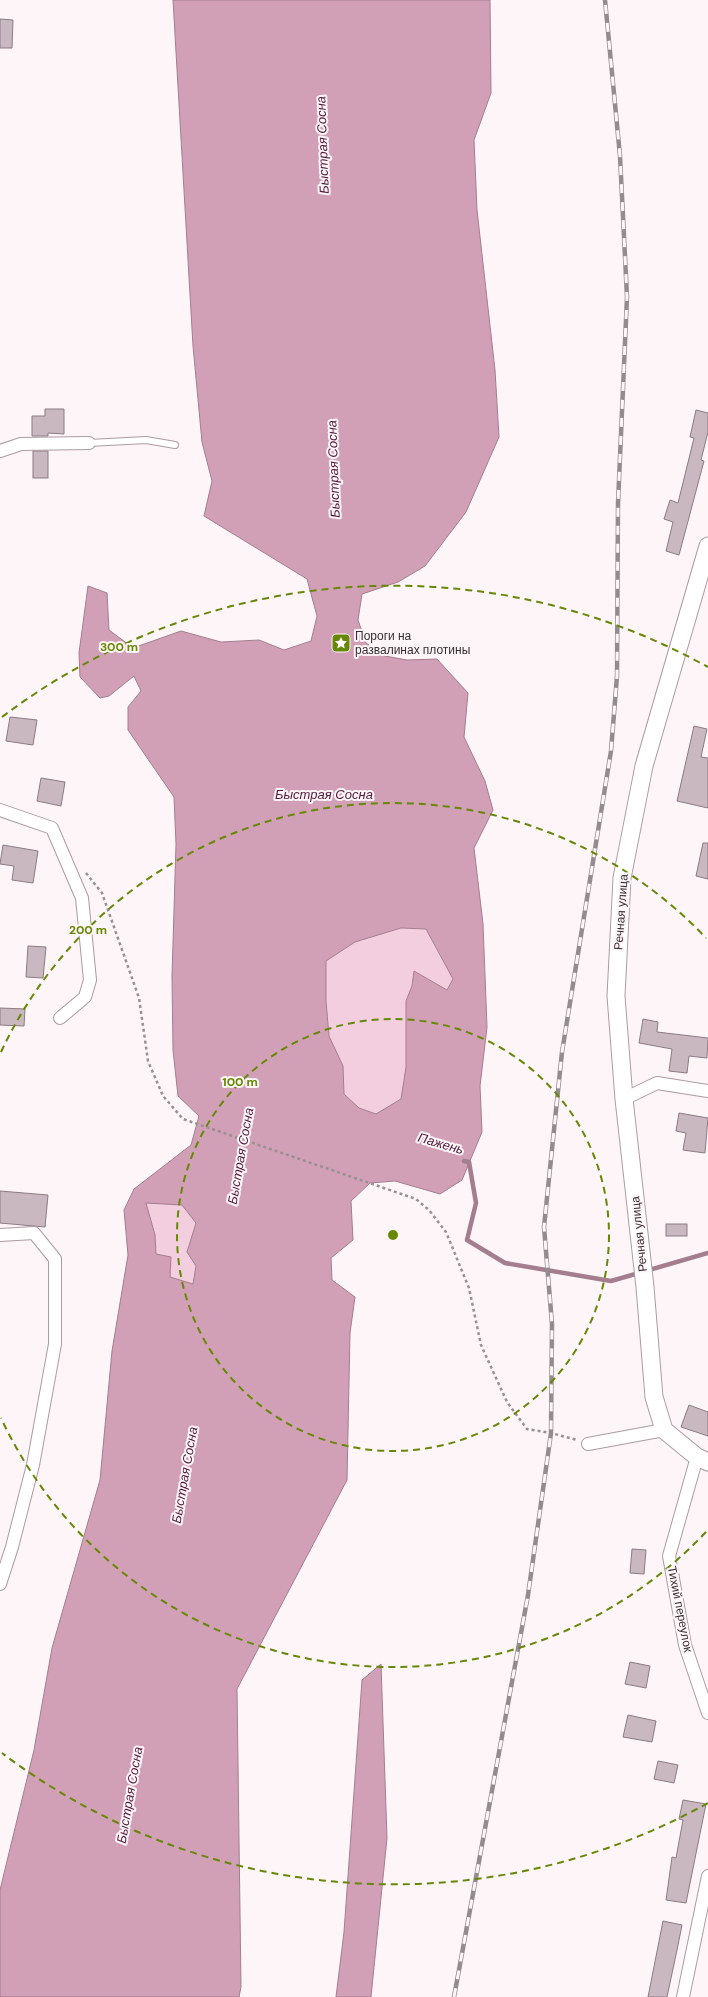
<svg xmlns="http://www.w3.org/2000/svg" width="708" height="1997" viewBox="0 0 708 1997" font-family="'DM Sans',sans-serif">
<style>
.green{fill:#f3cede}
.water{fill:#d2a0b6;stroke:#a47e8e;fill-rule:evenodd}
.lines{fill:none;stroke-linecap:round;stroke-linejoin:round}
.stream{stroke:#a47e8e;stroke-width:4.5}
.building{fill:#cab8c0;stroke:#8b7b82}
.lane-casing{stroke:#ad9ba2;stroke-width:8}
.street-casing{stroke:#ad9ba2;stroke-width:14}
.secondary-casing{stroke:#ad9ba2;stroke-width:19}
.path{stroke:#989093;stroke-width:2.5;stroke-dasharray:3 3;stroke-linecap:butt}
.lane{stroke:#fff;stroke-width:6}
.street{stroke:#fff;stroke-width:12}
.secondary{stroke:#fff;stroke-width:17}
.rail-casing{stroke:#938b8e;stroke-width:4.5}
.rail{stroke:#fdf5f8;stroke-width:3;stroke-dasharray:9;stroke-linecap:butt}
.ring{fill:none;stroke:#668806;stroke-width:2;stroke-dasharray:7 5}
.labels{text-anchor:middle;stroke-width:4;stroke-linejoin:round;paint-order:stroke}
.poi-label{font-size:12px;fill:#372f32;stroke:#fdf5f8;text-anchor:start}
.street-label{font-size:12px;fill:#372f32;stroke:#fdf5f8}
.water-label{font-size:13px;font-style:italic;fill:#541938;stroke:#fdf5f8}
.centre{fill:#668806;stroke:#fdf5f8;stroke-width:2}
.ring-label{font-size:12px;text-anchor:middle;font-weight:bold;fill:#668806;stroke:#fdf5f8;stroke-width:4;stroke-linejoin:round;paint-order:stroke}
</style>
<rect width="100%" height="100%" fill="#fdf5f8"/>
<g class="green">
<polygon points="401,928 426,929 453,979 448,990 414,971 412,986 406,1001 406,1067 401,1099 376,1114 359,1108 344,1094 343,1066 329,1036 326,1001 326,961 355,942"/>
<polygon points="145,1203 182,1204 196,1223 187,1252 196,1266 193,1284 170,1277 156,1254 155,1235"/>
</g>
<g class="water">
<path d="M173,0H490L491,93L474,140L477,210L495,370L499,437L466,512L425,566L398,582L362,594L358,620L366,643L385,656L407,660L437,659L468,693L464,737L485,781L493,810L474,848L483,924L487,1027L480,1086L482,1132L462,1180L440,1194L395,1181L370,1183L351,1201L353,1240L331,1258L332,1280L355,1297L350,1333L347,1480L237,1689L241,1987L239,1997H0V1890L34,1750L52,1648L100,1480L112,1351L128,1255L124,1210L134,1189L191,1145L199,1116L178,1096L173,1050L172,976L176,844L174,797L128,730V707L141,691L134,676L109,696L100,698L80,677L79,653L88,586L107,593L109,630L133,648L181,631L221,642L259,640L284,650L311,641L317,616L307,579L204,516L212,481L202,442L193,346ZM401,928L426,929L453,979L447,990L414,971L412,986L406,1001V1067L401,1099L376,1114L359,1108L344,1094L343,1066L329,1036L326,1001V961L355,942ZM146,1203L182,1205L196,1223L187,1252L196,1266L193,1284L170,1277L171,1257L156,1254L155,1235Z"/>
<polygon points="381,1664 387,1838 371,1997 336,1997 344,1932 362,1680"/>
</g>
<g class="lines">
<polyline class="stream" points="464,1161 469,1162 476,1203 467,1240 505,1263 611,1281 708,1253"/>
</g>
<g class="building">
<polygon points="0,19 13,20 12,48 0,48"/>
<polygon points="45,409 64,409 64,434 48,433 48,436 32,436 32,416 45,416"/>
<polygon points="696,410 708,413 708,432 701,460 704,461 679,555 666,551 673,522 664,519 670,500 678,503 694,438 690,437"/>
<rect x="33" y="451" width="15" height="27"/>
<polygon points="10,717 37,720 33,745 6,741"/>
<polygon points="694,726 707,729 701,757 708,758 708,808 677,801"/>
<polygon points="41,778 65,782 61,806 37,801"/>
<polygon points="703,843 708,843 708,879 696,876"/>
<polygon points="3,845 38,851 33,883 12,880 14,866 0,864"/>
<polygon points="28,946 46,947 43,978 26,977"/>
<polygon points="0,1008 25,1009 24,1026 0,1025"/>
<polygon points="643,1019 658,1022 657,1032 708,1038 707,1058 689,1056 687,1073 669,1071 672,1049 639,1043"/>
<polygon points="679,1113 708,1118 705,1153 683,1150 686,1133 676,1131"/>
<polygon points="0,1191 48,1195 45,1227 0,1223"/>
<rect x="666" y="1224" width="21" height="12"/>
<polygon points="689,1405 708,1412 708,1436 681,1427"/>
<polygon points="632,1549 646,1550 644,1574 630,1573"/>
<polygon points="630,1662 650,1666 646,1688 625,1684"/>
<polygon points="628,1715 656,1721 652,1742 623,1737"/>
<polygon points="658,1761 678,1765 674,1783 654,1779"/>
<polygon points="683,1800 706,1804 686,1903 666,1900 672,1857 676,1858 683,1820 679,1819"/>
<polygon points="663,1921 682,1925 677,1950 667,1997 648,1997"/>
</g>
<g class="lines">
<g class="lane-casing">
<polyline id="lane" points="89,443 146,440 175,445"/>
</g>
<g class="street-casing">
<g id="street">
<polyline points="0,451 21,444 89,443"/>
<polyline points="0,810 52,828 82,898 90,980 85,997 60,1018"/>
<polyline points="624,1099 657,1083 708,1091"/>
<polyline points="0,1235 34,1233 55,1259 55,1344 33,1465 12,1547 0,1584"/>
<polyline points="588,1444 664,1430"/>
<polyline points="697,1457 669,1556 685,1645 708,1713"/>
<polyline points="683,1997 708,1876"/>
</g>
</g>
<g class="secondary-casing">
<polyline id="secondary" points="708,546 644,766 622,878 616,996 624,1099 645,1287 654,1397 664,1430 697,1457 708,1462"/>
</g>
<polyline class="path" points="86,873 102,893 139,998 148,1061 163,1096 183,1119 416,1199 429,1210 446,1232 469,1288 481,1345 507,1402 527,1429 551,1433 577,1440"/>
<use href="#lane" class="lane"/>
<use href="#street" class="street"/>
<use href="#secondary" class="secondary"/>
<g class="rail-casing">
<polyline id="rail" points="454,1997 528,1595 551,1433 552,1324 544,1227 562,1052 611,751 617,676 618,503 627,297 620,156 605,0"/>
</g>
<use href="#rail" class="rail"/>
</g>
<g class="ring">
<circle cx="393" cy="1235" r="216"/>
<path d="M706 1532A432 432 0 0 1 1 1418M1 1052A432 432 0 0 1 706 938"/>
<path d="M708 1803A649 649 0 0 1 2 1753M2 717A649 649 0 0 1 708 667"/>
</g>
<defs>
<g id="sight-square" transform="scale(1)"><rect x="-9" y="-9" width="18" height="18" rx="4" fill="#668806" stroke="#fdf5f8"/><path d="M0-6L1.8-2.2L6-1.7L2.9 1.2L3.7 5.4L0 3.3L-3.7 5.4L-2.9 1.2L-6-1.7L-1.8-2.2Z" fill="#fff"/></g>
</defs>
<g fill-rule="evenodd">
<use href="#sight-square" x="341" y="643"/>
</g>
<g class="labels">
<g class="poi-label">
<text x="355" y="640">Пороги на<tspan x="355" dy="14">развалинах плотины</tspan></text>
</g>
<g class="street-label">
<text transform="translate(621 912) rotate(-86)" y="4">Речная улица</text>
<text transform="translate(639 1234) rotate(-96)" y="4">Речная улица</text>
<text transform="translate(680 1609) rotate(79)" y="4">Тихий переулок</text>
</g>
<g class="water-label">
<text transform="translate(322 145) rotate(-92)" y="5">Быстрая Сосна</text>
<text transform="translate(333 469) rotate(-92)" y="5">Быстрая Сосна</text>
<text x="324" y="799">Быстрая Сосна</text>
<text transform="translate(441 1143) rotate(16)" y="5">Пажень</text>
<text transform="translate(240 1156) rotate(-80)" y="5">Быстрая Сосна</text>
<text transform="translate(184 1475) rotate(-80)" y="5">Быстрая Сосна</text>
<text transform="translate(129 1795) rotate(-80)" y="5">Быстрая Сосна</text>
</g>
</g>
<circle cx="393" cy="1235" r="6" class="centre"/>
<g class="ring-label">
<text x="119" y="651">300 m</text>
<text x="88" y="934">200 m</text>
<text x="240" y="1086">100 m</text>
</g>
</svg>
